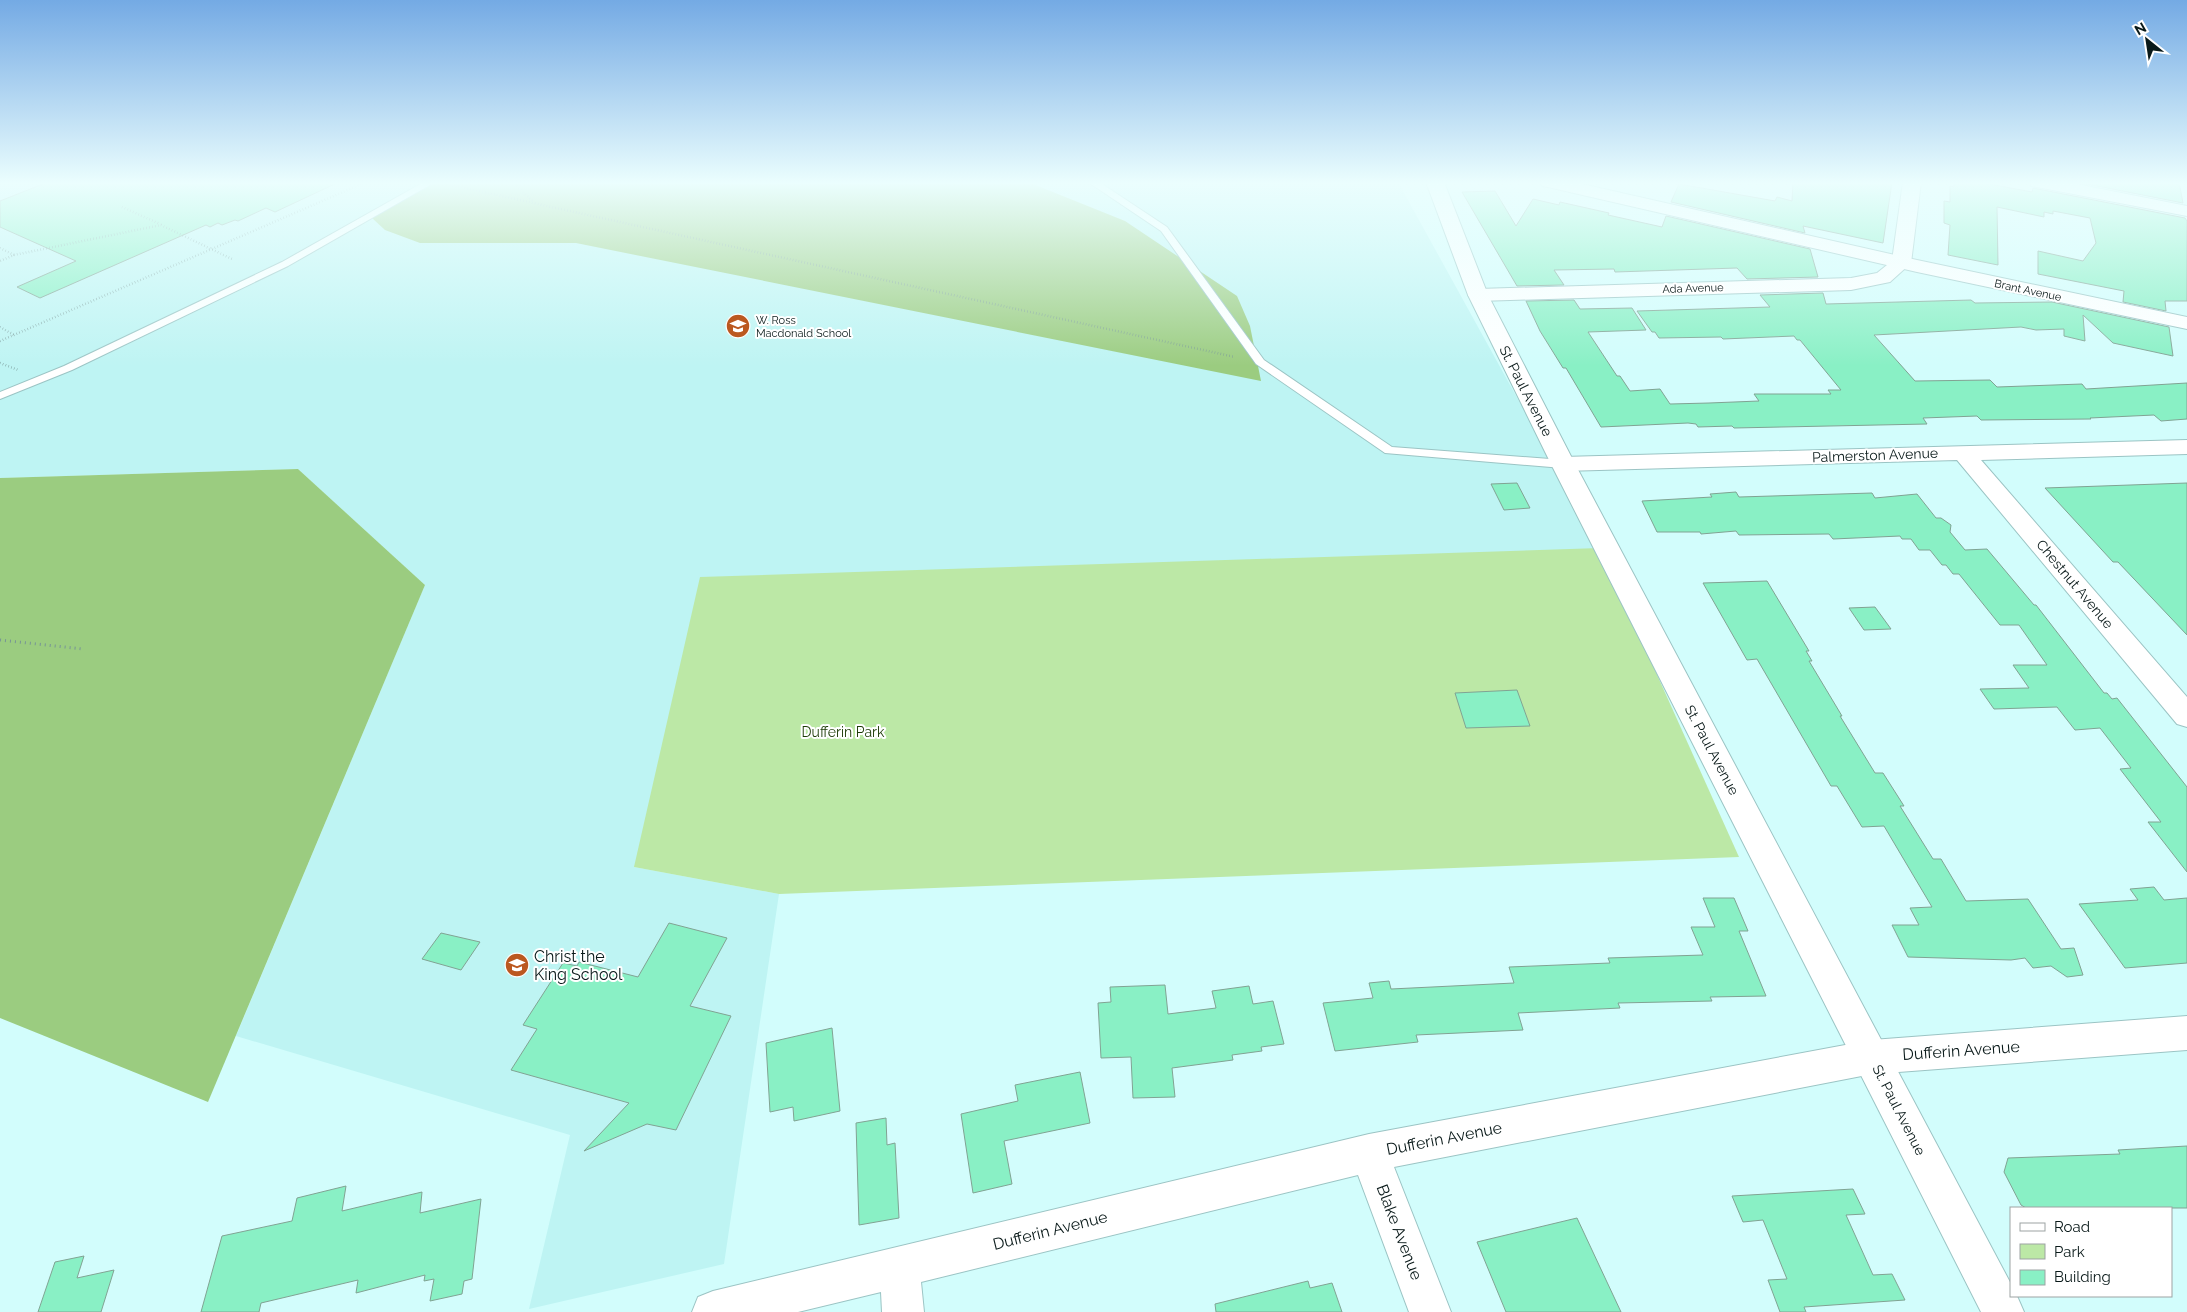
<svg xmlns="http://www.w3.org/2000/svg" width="2187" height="1312" viewBox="0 0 2187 1312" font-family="Raleway,sans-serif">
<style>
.built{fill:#bef4f3}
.green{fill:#bce8a6}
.forest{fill:#9bcc80}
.building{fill:#89f0c5;stroke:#81a393}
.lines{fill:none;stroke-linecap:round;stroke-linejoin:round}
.lane-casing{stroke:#9bc4c4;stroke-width:2}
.street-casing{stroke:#9bc4c4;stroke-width:2}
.secondary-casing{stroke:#9bc4c4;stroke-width:2}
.path-far1{stroke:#779595;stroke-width:2.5;stroke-dasharray:0.5 2.5;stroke-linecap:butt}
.path{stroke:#779595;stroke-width:3;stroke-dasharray:1 4;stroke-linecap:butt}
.lane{fill:#fff;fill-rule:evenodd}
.street{fill:#fff;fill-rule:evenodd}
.secondary{fill:#fff;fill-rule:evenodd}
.labels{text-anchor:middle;stroke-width:4;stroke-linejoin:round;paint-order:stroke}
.far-street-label{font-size:11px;fill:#091919;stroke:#fff}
.far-poi-label{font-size:11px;fill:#091919;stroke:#fff;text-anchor:start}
.street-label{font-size:14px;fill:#091919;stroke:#fff}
.park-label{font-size:14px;fill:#1d3b06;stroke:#fff}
.near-poi-label{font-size:16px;fill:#091919;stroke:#fff;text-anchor:start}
.near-street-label{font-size:16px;fill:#091919;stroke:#fff}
</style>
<rect width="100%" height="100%" fill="#d2fdfc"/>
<polygon class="built" points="0,182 1398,182 1600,548 634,867 779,894 724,1264 529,1309 570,1135 236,1036 425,585 298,469 0,478"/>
<polygon class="green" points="1600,548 1739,857 779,894 634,867 700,577"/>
<g class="forest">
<polygon points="434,182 1028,182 1125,221 1237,296 1250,326 1261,381 576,243 420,243 385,230 372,218"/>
<polygon points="298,469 425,585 208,1102 0,1018 0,478"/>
</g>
<g class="building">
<polygon points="48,182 339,182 275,212 266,208 238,221 235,220 222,225 218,223 210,227 206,225 40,298 17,287 76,261 0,227 0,201"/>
<polygon points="1793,182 1892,182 1883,243 1803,226 1805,233 1671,202 1679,184 1775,201 1777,197 1792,201"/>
<polygon points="1954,182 1979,182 2032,192 2033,188 2185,218 2187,221 2187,301 2165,301 2166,311 2123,302 2124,291 2038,274 2038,251 2083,261 2096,243 2090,218 2053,211 2053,214 2044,212 2044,217 1997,207 1998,265 1948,255 1950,225 1944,223 1944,201 1950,202 1950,186 1954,187"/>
<polygon points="2077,182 2179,182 2183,203"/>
<polygon points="1495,191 1516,226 1533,199 1559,205 1560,202 1609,213 1608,215 1662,227 1666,216 1810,249 1818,277 1747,279 1737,268 1615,272 1614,269 1554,270 1564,285 1517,286 1462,192"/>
<polygon points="1823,293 1826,304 1971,300 1975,303 2052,302 2169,327 2173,356 2113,343 2083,315 2085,341 2064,336 2064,329 2036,330 2021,327 1874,335 1915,381 1990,380 1997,387 2082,384 2086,389 2187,383 2187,419 2161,421 2154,415 2090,418 2091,419 1981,420 1977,416 1923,418 1927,424 1734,428 1732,426 1698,427 1696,424 1688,423 1601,427 1566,368 1563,368 1540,331 1526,301 1574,300 1580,309 1632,308 1646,330 1588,332 1617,376 1620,376 1630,391 1660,389 1670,404 1709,403 1759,401 1754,394 1831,394 1828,390 1841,390 1800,340 1797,340 1794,336 1723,339 1721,337 1659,338 1655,332 1652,332 1637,311 1770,307 1760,295"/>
<polygon points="1517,483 1530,508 1504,510 1491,484"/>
<polygon points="2187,483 2187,635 2118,562 2113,562 2045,488"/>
<polygon points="1736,492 1739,497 1872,493 1875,498 1917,494 1936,518 1941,518 1951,525 1950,532 1965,550 1987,549 2034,605 2036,605 2104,693 2107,693 2112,699 2117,698 2187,787 2187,872 2148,822 2161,822 2120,769 2131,768 2100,728 2075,730 2057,707 1994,709 1980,689 2029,688 2013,665 2047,665 2019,625 2000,625 1959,574 1953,574 1946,565 1942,565 1930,550 1919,550 1911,539 1902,539 1900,536 1833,539 1829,534 1739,535 1736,531 1701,534 1700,532 1657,532 1642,501 1712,497 1710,494"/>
<polygon points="1767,581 1809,651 1806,651 1812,661 1809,661 1842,716 1840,716 1875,773 1883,773 1904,806 1900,806 1933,859 1941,859 1966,901 2028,899 2061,949 2074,948 2083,975 2067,977 2051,966 2033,968 2025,958 2011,960 1908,957 1892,925 1919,925 1910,908 1932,907 1884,826 1862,827 1837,786 1831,786 1757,659 1747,660 1703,583"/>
<polygon points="1875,607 1891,629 1864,630 1849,608"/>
<polygon points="1517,690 1530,726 1466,728 1455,693"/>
<polygon points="2154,887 2164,900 2187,898 2187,963 2125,968 2079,904 2138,900 2130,889"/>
<polygon points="1703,898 1734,898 1748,931 1739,931 1766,996 1710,997 1712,1001 1618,1003 1620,1008 1518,1013 1523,1030 1416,1035 1418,1042 1335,1051 1323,1003 1373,998 1369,983 1389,981 1391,989 1514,983 1509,967 1610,963 1608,958 1703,955 1691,927 1715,927"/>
<polygon points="669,923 727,938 690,1006 731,1016 676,1130 647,1124 584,1151 629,1103 511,1070 537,1029 523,1025 563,963 577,966 579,962 638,977"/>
<polygon points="441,933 480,942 461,970 422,959"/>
<polygon points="1165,985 1168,1014 1216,1008 1212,991 1249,986 1253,1004 1273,1001 1284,1044 1261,1047 1262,1051 1232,1055 1233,1060 1172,1068 1175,1097 1133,1098 1131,1057 1101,1058 1098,1003 1111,1002 1110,987"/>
<polygon points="832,1028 840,1111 794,1121 793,1107 770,1112 766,1043"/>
<polygon points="1080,1072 1090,1123 1004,1141 1012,1184 973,1193 961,1114 1018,1101 1015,1085"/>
<polygon points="886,1118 887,1145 895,1143 899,1218 859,1225 856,1123"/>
<polygon points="2187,1146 2187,1208 2026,1208 2021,1205 2004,1172 2008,1158 2120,1154 2118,1150"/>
<polygon points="346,1186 342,1211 422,1192 420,1213 481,1199 472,1279 464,1281 462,1294 430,1301 434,1279 424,1281 425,1275 356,1293 358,1280 261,1303 259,1312 201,1312 222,1236 292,1221 297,1198"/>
<polygon points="1853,1189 1865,1214 1846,1215 1873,1275 1892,1274 1905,1300 1804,1307 1806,1312 1780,1312 1768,1280 1787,1279 1763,1220 1743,1222 1732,1196"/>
<polygon points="1577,1218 1621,1312 1506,1312 1477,1242"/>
<polygon points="84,1256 77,1278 114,1270 101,1312 38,1312 55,1262"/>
<polygon points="1308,1281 1310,1288 1332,1283 1342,1312 1216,1312 1215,1304"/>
</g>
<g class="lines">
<g class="lane-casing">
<g id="lane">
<polygon points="424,182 435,182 288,266 72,370 0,399 0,392 64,366 282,262"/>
<polygon points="1088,182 1099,182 1167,227 1264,360 1392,447 1563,460 1569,464 1563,468 1385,453 1256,364 1161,231"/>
</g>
</g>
<g class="street-casing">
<g id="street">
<polygon points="1903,182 1921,182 1911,263 1890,282 1851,290 1478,301 1471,299 1468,295 1471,291 1478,289 1851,278 1877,273 1892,261"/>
<polygon points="2029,182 2066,182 2187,206 2187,216 2037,187 2031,186"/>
<polygon points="2187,440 2187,454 1981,460 2187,697 2187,727 2177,724 1957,460 1563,471 1555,469 1551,464 1555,459 1563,457"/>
<polygon points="2187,1016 2187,1050 1872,1074 1394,1167 1451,1312 1409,1312 1358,1175 921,1282 924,1312 882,1312 881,1292 798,1312 692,1312 698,1297 713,1291 1369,1134 1872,1040"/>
</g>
</g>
<g class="secondary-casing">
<g id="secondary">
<polygon points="1426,182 1444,182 1488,295 1575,464 2011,1284 2011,1296 2017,1296 2024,1312 1981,1312 1551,464 1468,295"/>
<polygon points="1540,182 1573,182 1917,260 2187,317 2187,329 1917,272 1548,187 1542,186"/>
</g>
</g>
<g class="path-far1">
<polyline points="512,182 534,202"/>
<polyline points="447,184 1235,357"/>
<polyline points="122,207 160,224"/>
<polyline points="0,248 14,255 0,261"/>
<polyline points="14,255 161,225 234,260"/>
<polyline points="0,327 14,335"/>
<polyline points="0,341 366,182"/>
<polyline points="0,363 18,370"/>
</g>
<polyline class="path" points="0,640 83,649"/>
<use href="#lane" class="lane"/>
<use href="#street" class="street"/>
<use href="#secondary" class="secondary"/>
</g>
<linearGradient id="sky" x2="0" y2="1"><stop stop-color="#74aae4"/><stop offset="0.5" stop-color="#ebfefe"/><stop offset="1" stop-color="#ebfefe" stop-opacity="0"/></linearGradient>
<rect width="2187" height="366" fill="url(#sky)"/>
<defs>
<g id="school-disc" transform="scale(1.25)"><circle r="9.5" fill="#bb5820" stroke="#fff"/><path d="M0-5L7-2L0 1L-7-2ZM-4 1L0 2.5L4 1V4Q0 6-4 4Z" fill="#fff"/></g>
</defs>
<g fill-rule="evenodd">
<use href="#school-disc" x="738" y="326"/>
<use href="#school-disc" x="517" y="965"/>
</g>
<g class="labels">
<g class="far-street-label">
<text transform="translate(1693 288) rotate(-2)" y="4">Ada Avenue</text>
<text transform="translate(2028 290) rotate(12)" y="4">Brant Avenue</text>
</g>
<g class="far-poi-label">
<text x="756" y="324">W. Ross<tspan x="756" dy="13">Macdonald School</tspan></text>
</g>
<g class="street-label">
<text transform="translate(1526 391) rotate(63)" y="5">St. Paul Avenue</text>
<text transform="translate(1875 455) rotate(-2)" y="5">Palmerston Avenue</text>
<text transform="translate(2075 584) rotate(50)" y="5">Chestnut Avenue</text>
<text transform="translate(1712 750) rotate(62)" y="5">St. Paul Avenue</text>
<text transform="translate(1899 1110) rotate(63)" y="5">St. Paul Avenue</text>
</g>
<g class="park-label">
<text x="843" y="737">Dufferin Park</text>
</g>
<g class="near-poi-label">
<text x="534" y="962">Christ the<tspan x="534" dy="18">King School</tspan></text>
</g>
<g class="near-street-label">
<text transform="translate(1961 1050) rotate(-4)" y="6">Dufferin Avenue</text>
<text transform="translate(1444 1138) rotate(-11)" y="6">Dufferin Avenue</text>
<text transform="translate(1050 1230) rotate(-14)" y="6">Dufferin Avenue</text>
<text transform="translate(1400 1232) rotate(69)" y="6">Blake Avenue</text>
</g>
</g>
<rect x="2010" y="1207" width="162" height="90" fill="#ffffff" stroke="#9da3a3"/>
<rect x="2020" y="1223" width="25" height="8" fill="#ffffff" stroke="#9da3a3"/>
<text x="2054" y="1232" font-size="15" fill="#091919">Road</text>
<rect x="2020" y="1244" width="25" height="15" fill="#bce8a6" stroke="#9da3a3"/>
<text x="2054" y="1257" font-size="15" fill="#091919">Park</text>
<rect x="2020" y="1270" width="25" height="15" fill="#89f0c5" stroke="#9da3a3"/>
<text x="2054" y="1282" font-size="15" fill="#091919">Building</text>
<g transform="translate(2147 40) rotate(330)" stroke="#ffffff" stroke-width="4" paint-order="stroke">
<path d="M0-4L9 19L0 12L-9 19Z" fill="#091919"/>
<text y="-8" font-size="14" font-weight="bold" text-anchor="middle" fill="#091919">N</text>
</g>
</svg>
